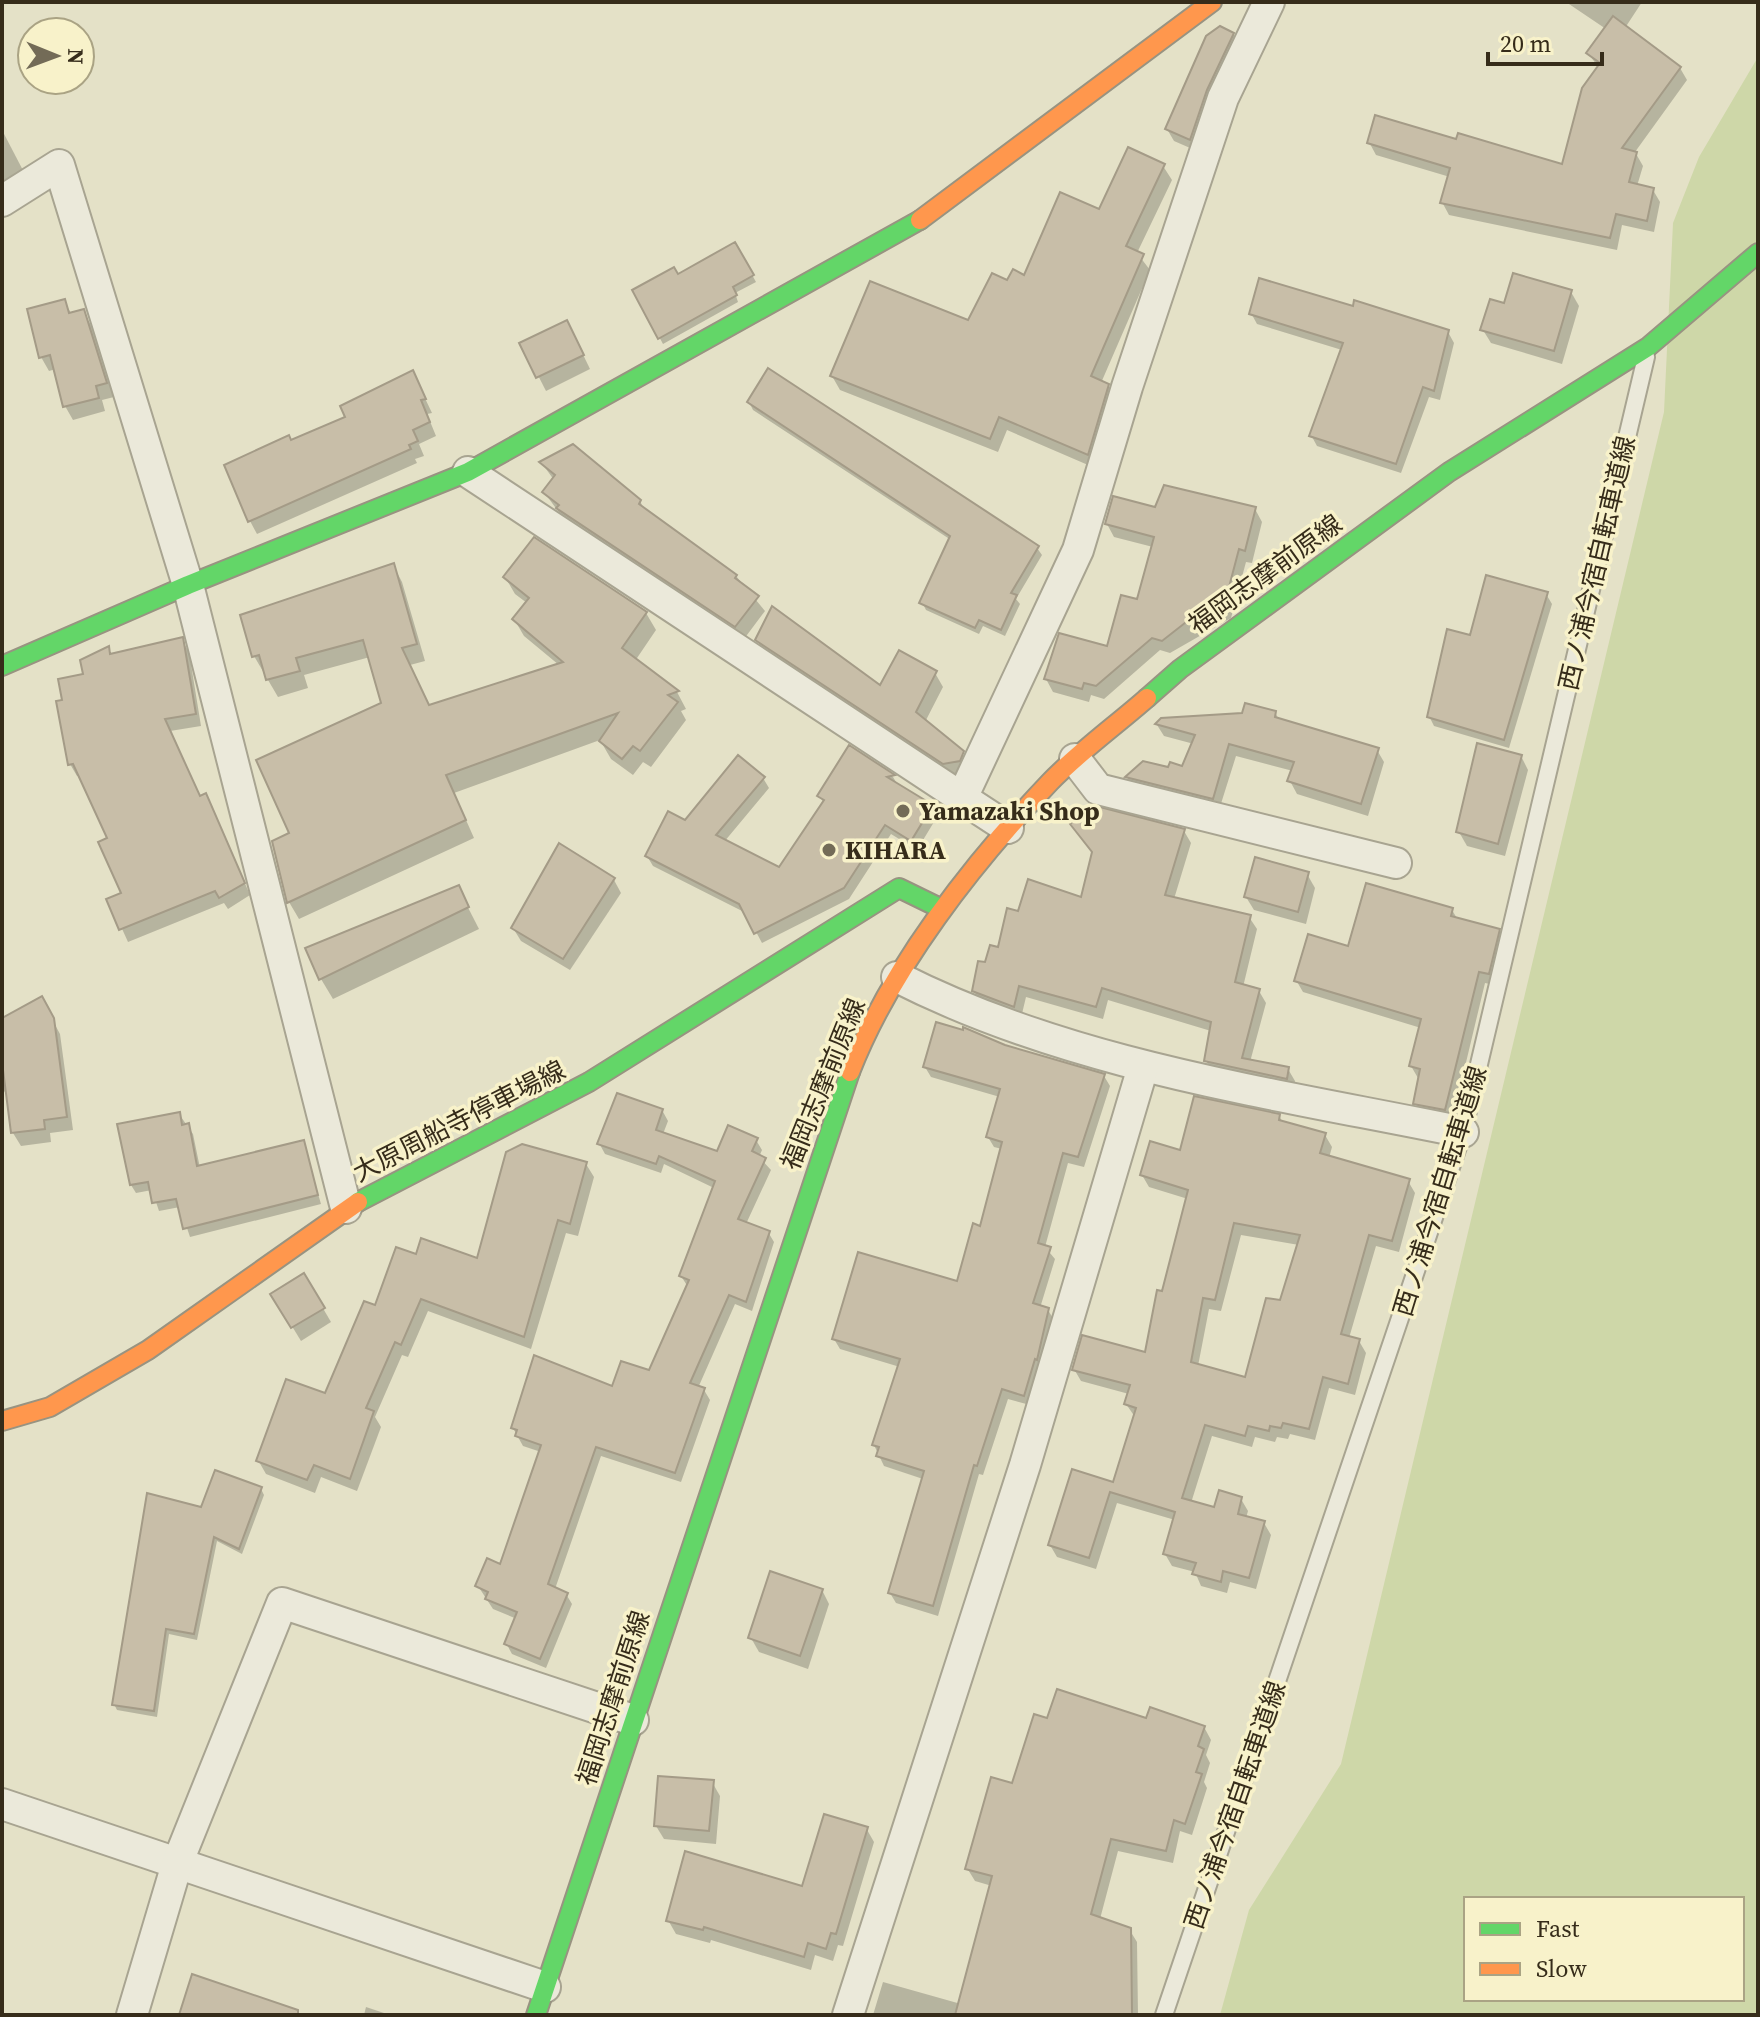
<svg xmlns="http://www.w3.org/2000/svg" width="1760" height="2017" viewBox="0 0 1760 2017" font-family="'Source Serif 4','Noto Sans JP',serif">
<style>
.green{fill:#ced7a8;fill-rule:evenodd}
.shadow{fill:#0003;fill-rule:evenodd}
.building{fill:#c8bea8;stroke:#a49b87;stroke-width:2;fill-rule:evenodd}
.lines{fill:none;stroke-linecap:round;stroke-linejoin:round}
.lane-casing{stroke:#a8a491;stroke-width:20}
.street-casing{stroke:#a8a491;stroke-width:34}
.fast-casing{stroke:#989381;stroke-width:22}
.slow-casing{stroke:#989381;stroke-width:22}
.lane{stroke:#ebe9da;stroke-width:16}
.street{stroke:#ebe9da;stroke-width:30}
.fast{stroke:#63d668;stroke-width:18}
.slow{stroke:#ff974d;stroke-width:18}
.poi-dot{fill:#736b57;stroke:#f8f2ca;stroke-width:3}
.labels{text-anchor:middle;stroke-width:7;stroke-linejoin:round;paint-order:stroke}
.street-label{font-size:26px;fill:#362c1a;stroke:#f8f2ca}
.poi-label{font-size:26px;font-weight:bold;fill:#362c1a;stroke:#f8f2ca;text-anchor:start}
</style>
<rect width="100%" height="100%" fill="#e4e1c7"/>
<path class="green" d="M1758,57V2015H1220L1249,1910L1341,1764L1664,412L1673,223L1699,157ZM1466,1899H1742V1999H1466Z"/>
<g class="shadow">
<polygon points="1566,2 1642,2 1625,28 1680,68 1687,80 1635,152 1643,166 1637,186 1653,190 1660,202 1654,232 1622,225 1617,250 1449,215 1442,202 1450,177 1376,155 1369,142 1458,141 1563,166 1599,68 1588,53 1606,29"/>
<polygon points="1233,34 1240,46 1197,151 1174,141 1167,129"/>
<polygon points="2,130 28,180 2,195"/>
<polygon points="1163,166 1172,180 1137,253 1150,270 1101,383 1108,385 1116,400 1095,468 1007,430 998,452 840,390 832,376 969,323 1008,283 1025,278 1100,211"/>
<polygon points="735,244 756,282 735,293 738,302 663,344 634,290 677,276"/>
<polygon points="1571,292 1579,306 1562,364 1491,343 1483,330 1505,305"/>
<polygon points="64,301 72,315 83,312 91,325 114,397 102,400 105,411 73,420 65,406 56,369 49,371 41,357"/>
<polygon points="1354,309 1448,332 1454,343 1440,400 1429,397 1401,473 1317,446 1311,435 1342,350 1257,324 1251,313"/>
<polygon points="574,336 590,369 546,391 522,344"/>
<polygon points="413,373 432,413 427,414 436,436 419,444 424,456 415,459 417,463 257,534 250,521 347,418"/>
<polygon points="749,402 1037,548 1042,555 1016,599 1020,604 1005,636 983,626 979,634 926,610 922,602 951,540 753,410"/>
<polygon points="541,462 640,501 645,511 736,576 765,611 744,639 566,522 544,492 554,480"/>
<polygon points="1255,509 1262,522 1252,563 1246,562 1231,618 1170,653 1160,650 1104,699 1091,695 1089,702 1053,692 1046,679 1109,649 1138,602 1153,547 1114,537 1107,524 1156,510"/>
<polygon points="393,565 402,582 425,661 410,665 430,707 559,665 524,636 514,619 527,603 515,594 505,577 646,613 656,630 635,661 677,692 686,709 681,711 686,720 651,767 643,762 633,775 611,759 600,740 454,793 474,838 299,919 289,902 274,842 292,834 383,704 370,657 304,675 308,688 278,697 254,656"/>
<polygon points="1546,594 1552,604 1509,748 1434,726 1429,716 1471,637"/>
<polygon points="182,640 189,652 201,726 170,731 200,798 212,808 250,895 228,909 224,903 128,942 109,900 124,894 109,839 81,776 77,776 70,764 64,701 108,649 112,656"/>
<polygon points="757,640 881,688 935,673 943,687 925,722 962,753 970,767 967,774 953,777 765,653"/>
<polygon points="1275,713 1280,721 1377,750 1384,762 1368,816 1297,794 1290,781 1293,771 1236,756 1219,810 1134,789 1127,777 1183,768 1194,744 1164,736 1157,725 1162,720"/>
<polygon points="1478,745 1521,756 1528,770 1505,856 1467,846 1459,832"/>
<polygon points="850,748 893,777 899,787 931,806 937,817 917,850 891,834 849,899 762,943 746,913 653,866 647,856 685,822 763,778 769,788 724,842 780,870 824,803 819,796"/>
<polygon points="1072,825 1184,831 1191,843 1174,899 1249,917 1257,929 1243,987 1259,991 1266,1003 1250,1062 1288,1069 1295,1081 1294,1091 1214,1074 1206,1061 1211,1031 1108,1000 1103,1019 1026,997 1021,1018 981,1004 974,991 1020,913 1082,899 1094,854"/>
<polygon points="1307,874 1315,888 1306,924 1254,910 1246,897"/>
<polygon points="614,880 621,893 570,970 521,941 513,928"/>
<polygon points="458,888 479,929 333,999 321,979"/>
<polygon points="1452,910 1458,920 1498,930 1505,942 1495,985 1485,983 1452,1121 1422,1115 1415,1103 1418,1078 1411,1066 1421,1028 1303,992 1296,980 1349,949"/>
<polygon points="41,999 60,1034 73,1130 50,1133 51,1142 21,1146 13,1133 8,1091 2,1092 2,1021"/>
<polygon points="1004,1047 1104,1076 1110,1086 1084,1167 1068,1163 1045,1247 1055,1259 1040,1308 1048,1310 1054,1320 1030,1405 1008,1399 983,1475 979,1474 938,1616 896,1603 890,1593 923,1479 884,1466 874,1445 900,1367 840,1349 834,1339 958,1283 981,1228 1002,1149 994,1147 988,1137 1000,1097 931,1077 925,1067"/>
<polygon points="662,1110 668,1121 663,1134 718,1154 756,1140 762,1150 759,1157 771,1170 746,1224 768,1232 774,1242 752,1311 735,1304 698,1388 704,1390 710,1400 681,1482 601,1456 555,1589 566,1594 572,1604 546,1668 512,1654 506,1643 517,1619 493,1609 478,1586 501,1566 541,1452 523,1446 513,1428 650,1372 688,1287 681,1276 714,1188 664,1164 661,1173 605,1154 599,1143"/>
<polygon points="179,1114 193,1134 200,1168 303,1142 321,1204 190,1237 180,1207 159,1211 152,1190 136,1193 131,1185"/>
<path d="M1279,1116L1283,1123L1325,1135L1332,1147L1329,1158L1408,1181L1415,1193L1399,1252L1376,1246L1349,1338L1359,1341L1366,1353L1355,1395L1329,1388L1315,1440L1290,1434L1288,1439L1277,1437L1275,1442L1255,1437L1252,1447L1212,1436L1191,1503L1215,1509L1241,1499L1248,1511L1246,1518L1264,1523L1271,1535L1256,1589L1230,1582L1227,1593L1201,1586L1195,1572L1172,1566L1165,1554L1175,1520L1117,1503L1096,1569L1057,1557L1050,1545L1114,1485L1135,1417L1126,1404L1129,1394L1081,1381L1074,1369L1147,1355L1188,1199L1149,1187L1142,1175L1181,1152ZM1241,1235L1299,1245L1281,1303L1246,1379L1198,1366L1209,1309L1221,1311Z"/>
<polygon points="586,1164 594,1177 578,1236 566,1233 531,1349 428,1311 408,1357 402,1355 375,1417 381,1427 357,1491 321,1477 315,1493 266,1474 258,1460 326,1396 376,1308 417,1256 478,1260"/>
<polygon points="304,1276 331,1322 301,1341 273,1295"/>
<polygon points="261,1489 264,1495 242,1554 217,1541 197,1640 169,1634 157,1717 117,1710 114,1704 202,1509"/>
<polygon points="822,1590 829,1604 808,1669 759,1652 751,1638"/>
<polygon points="1048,1720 1147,1721 1204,1727 1211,1740 1206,1755 1210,1763 1204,1782 1207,1788 1192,1835 1180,1831 1173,1863 1118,1851 1100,1919 1129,1929 1137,1942 1138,2015 873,2015 883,1982 961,2004 992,1886 975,1881 967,1868"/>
<polygon points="712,1782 720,1796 716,1844 664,1839 656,1826"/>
<polygon points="866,1828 874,1842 843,1946 838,1945 833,1961 815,1955 811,1970 711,1940 710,1943 676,1934 668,1920 804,1889"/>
<polygon points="366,2007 390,2015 364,2015"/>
</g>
<g class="building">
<polygon points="1613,16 1681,67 1622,148 1637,152 1629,182 1654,188 1647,221 1616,214 1610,238 1440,203 1450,168 1367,143 1375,115 1456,139 1458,133 1562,164 1582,88 1600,63 1586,53"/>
<polygon points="1220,26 1234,33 1207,90 1190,140 1165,129 1206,36"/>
<polygon points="1128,147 1165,164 1126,246 1144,254 1091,376 1109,384 1088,455 999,417 990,439 830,376 870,281 968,320 992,273 1007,280 1013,269 1024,275 1060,192 1099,209"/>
<polygon points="735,242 754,275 733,287 737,295 658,339 632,290 674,267 678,274"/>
<polygon points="1513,273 1572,290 1554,351 1480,330 1490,299 1504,303"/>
<polygon points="1259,278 1353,306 1354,300 1449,330 1434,391 1423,387 1396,464 1309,436 1343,343 1249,314"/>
<polygon points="65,299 69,313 84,309 107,383 96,386 99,398 63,407 50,355 39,358 27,309"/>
<polygon points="567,320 584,355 536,378 519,343"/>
<polygon points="768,368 1039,546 1011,593 1017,595 1001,630 979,620 975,628 919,603 950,536 747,402"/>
<polygon points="413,370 426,399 421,400 430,422 413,430 418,441 409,445 411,449 248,522 224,465 289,435 291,440 345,417 340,406"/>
<polygon points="573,444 641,500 639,504 737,575 735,578 759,596 735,627 556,508 559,505 542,492 555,475 539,462"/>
<polygon points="1164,485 1256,507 1245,551 1239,549 1224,606 1215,605 1213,610 1204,608 1162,641 1152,638 1096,686 1084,683 1082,689 1044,679 1059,633 1107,646 1121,595 1137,599 1154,537 1105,524 1113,496 1155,507"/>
<polygon points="534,537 647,612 622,648 679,691 668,695 678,702 640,751 633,746 622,759 599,741 618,713 446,775 466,820 287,903 272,841 289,833 256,760 381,703 363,640 296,658 300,671 266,680 259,655 252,657 240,615 394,563 417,644 402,648 429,705 563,662 512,619 529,598 503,577"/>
<polygon points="1486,575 1548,592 1504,740 1427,717 1447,629 1470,635"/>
<polygon points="772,606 880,685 899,650 937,671 916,712 964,751 960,761 943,764 755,640"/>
<polygon points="183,637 196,714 165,719 200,796 206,793 245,883 219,898 215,891 119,930 106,899 121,893 98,842 107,838 73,764 68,765 56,701 62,700 58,679 83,674 80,660 109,646 110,654"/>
<polygon points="1245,703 1276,711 1275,717 1379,748 1361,804 1287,781 1294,762 1229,744 1213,799 1125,777 1143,761 1168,767 1170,762 1182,766 1195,735 1155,724 1161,718 1242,713"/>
<polygon points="1477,743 1522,755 1498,844 1456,832"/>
<polygon points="849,745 895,775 887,777 933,805 911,841 885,825 844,888 754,934 739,904 645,856 668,811 685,820 738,755 765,777 716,835 779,867 824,800 817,796"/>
<polygon points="1092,805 1185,829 1165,895 1251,915 1235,982 1260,989 1242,1058 1289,1067 1287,1079 1204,1061 1211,1022 1102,988 1096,1007 1019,986 1014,1007 972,991 978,961 985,962 990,945 998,947 1007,908 1018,911 1028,879 1081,897 1092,852 1070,824"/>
<polygon points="559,843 615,878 563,959 511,928"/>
<polygon points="1255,857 1309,872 1298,912 1244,897"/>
<polygon points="1366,883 1453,908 1451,916 1500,929 1489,974 1479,972 1445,1110 1413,1104 1420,1069 1409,1066 1421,1019 1294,981 1308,934 1348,946"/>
<polygon points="459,885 469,907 319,980 305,948"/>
<polygon points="42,996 54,1018 67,1117 44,1120 45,1129 11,1133 2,1062 2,1018"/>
<polygon points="936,1022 963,1030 963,1027 1005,1045 1105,1074 1078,1157 1063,1153 1038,1243 1051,1247 1033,1303 1049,1308 1037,1360 1035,1359 1024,1396 1002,1389 977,1466 974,1465 933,1606 888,1593 924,1471 876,1456 879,1447 872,1445 900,1359 832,1339 858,1252 957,1281 973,1223 980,1226 1002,1142 986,1137 1000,1089 923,1067"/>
<polygon points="617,1093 663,1109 656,1130 717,1151 728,1125 758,1138 752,1151 766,1158 738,1219 770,1231 746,1302 729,1295 690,1383 705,1388 675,1473 596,1447 548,1584 568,1593 540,1659 504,1644 517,1612 485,1599 488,1592 475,1586 487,1558 500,1564 541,1445 515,1436 517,1430 511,1428 534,1355 612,1386 621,1361 649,1370 689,1280 679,1276 715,1181 659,1156 656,1164 597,1144"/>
<path d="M1194,1096L1280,1114L1279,1120L1326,1133L1320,1153L1410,1179L1392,1241L1369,1235L1341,1334L1360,1339L1348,1384L1323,1377L1309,1429L1283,1423L1281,1428L1270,1426L1269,1431L1248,1426L1245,1436L1205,1425L1182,1498L1214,1507L1219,1490L1242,1497L1238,1514L1265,1521L1249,1578L1223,1571L1221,1582L1192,1574L1196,1563L1163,1554L1175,1512L1110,1492L1089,1558L1048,1545L1072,1469L1113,1482L1136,1408L1124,1404L1130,1385L1072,1370L1082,1335L1145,1352L1157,1290L1162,1291L1188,1190L1140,1175L1150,1141L1180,1150ZM1234,1223L1300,1235L1280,1300L1266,1298L1245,1377L1191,1362L1203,1298L1215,1300Z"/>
<polygon points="180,1112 182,1125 189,1123 197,1166 304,1140 318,1195 183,1229 176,1199 152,1203 148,1182 130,1185 117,1124"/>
<polygon points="522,1144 587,1162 570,1224 558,1220 524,1337 421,1299 401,1345 395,1342 366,1408 374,1411 350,1479 314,1465 307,1480 256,1461 286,1379 325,1393 364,1301 375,1305 396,1247 416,1254 421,1238 477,1258 506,1152"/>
<polygon points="304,1273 325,1308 291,1328 270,1294"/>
<polygon points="215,1470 262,1487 239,1549 214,1537 194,1634 166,1629 154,1711 112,1705 147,1493 201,1507"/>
<polygon points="770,1571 823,1589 800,1656 748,1638"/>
<polygon points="1057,1689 1146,1718 1150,1707 1205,1726 1198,1746 1204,1749 1196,1772 1202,1774 1185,1824 1174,1820 1166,1851 1111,1839 1091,1914 1131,1928 1132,2015 955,2015 992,1876 965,1869 991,1777 1012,1783 1034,1714 1047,1718"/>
<polygon points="658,1776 714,1780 709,1831 654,1826"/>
<polygon points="824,1814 868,1827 836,1934 831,1933 826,1949 808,1943 804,1957 704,1927 703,1930 666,1921 685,1851 802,1886"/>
<polygon points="192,1974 298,2010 298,2015 179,2015"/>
</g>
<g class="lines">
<g class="lane-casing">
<polyline id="lane" points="1164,2015 1463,1132 1646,357"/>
</g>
<g class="street-casing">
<g id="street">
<polyline points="2,201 59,165 188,585 346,1208"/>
<polyline points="468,472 962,798"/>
<polyline points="1075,759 1098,789 1396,863"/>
<polyline points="1008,828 962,798 1078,550 1127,387 1223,98 1269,2"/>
<path d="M897,977C1072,1066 1273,1093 1463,1132"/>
<polyline points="2,1804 545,1987"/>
<polyline points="132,2015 177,1864 282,1603 633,1720"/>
<polyline points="848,2015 1025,1465 1143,1067"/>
</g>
</g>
<g class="fast-casing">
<g id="fast">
<polyline points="2,666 188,585 468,472 920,220"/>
<polyline points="1147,698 1180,669 1449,472 1648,347 1758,253"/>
<polyline points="358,1202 589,1082 899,888 942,909"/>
<polyline points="536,2015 850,1072"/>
</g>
</g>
<g class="slow-casing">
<g id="slow">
<polyline points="920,220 1212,2"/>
<path d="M850,1072C891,967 973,863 1050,782C1079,752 1115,726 1147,698"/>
<polyline points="2,1421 50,1407 148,1350 358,1202"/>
</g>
</g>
<use href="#lane" class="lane"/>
<use href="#street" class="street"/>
<use href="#fast" class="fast"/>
<use href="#slow" class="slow"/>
</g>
<g class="poi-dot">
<circle cx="903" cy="811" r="8"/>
<circle cx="829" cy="850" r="8"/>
</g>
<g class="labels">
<g class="street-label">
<text transform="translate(1597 563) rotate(-77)" y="9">西ノ浦今宿自転車道線</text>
<text transform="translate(1265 574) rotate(-36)" y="9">福岡志摩前原線</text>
<text transform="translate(823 1084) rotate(-68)" y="9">福岡志摩前原線</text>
<text transform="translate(459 1121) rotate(-27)" y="9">大原周船寺停車場線</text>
<text transform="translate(1440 1191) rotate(-73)" y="9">西ノ浦今宿自転車道線</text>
<text transform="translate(613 1698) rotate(-72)" y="9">福岡志摩前原線</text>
<text transform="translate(1235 1805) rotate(-71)" y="9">西ノ浦今宿自転車道線</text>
</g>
<g class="poi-label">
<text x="919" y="820">Yamazaki Shop</text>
<text x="845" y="859">KIHARA</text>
</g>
</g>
<rect width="1760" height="2017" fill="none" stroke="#362c1a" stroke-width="8"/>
<rect x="1464" y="1897" width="280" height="104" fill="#f8f2ca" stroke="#aaa384" stroke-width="2"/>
<rect x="1480" y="1923" width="40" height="12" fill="#63d668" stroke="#aaa384" stroke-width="2"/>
<text x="1536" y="1937" font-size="24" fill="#362c1a">Fast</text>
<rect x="1480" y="1963" width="40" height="12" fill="#ff974d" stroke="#aaa384" stroke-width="2"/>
<text x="1536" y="1977" font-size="24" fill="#362c1a">Slow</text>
<g transform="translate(56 56) rotate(91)"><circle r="38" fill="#f8f2ca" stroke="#aaa384" stroke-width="2"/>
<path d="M0-6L14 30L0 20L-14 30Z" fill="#736b57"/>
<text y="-12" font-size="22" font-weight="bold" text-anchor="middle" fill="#362c1a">N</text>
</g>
<path d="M1488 52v12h114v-12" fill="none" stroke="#362c1a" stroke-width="4"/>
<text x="1500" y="52" font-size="24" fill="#362c1a" stroke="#f8f2ca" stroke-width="6" paint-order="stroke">20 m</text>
</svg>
